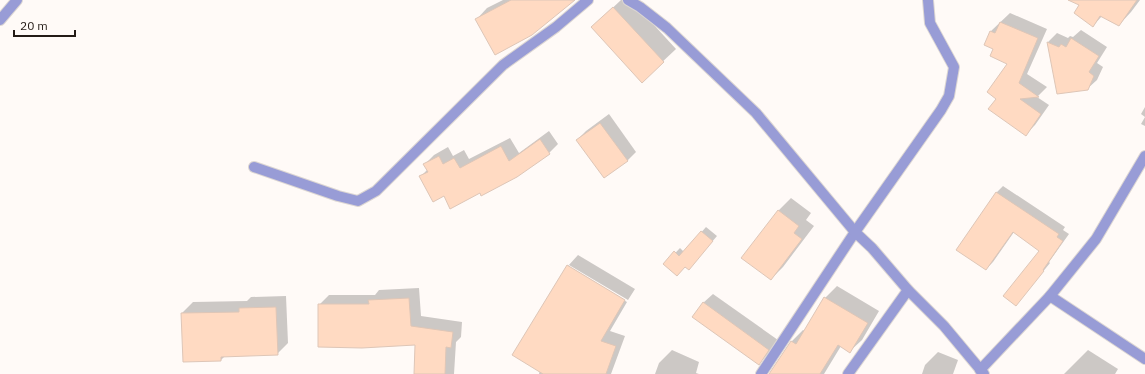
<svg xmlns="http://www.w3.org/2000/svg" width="1145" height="374" viewBox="0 0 1145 374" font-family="'IBM Plex Sans',sans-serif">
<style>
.shadow{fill:#0003}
.building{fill:#ffdac2;stroke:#dec6b7}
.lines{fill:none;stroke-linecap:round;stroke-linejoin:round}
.minor-casing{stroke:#dcd6d3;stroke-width:12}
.minor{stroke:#989cd6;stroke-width:10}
</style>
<rect width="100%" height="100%" fill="#fffaf7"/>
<g class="shadow">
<polygon points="503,0 573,0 476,20 487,8"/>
<polygon points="621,0 631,0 676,49 642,81 605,15"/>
<polygon points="1083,0 1140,0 1131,12 1119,25 1102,16 1093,26"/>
<polygon points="1010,13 1047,29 1027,74 1047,87 1037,97 1049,105 1035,125 1026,134 997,98 1008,63 995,49 991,31"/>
<polygon points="1081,30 1107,47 1097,63 1103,67 1097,80 1087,89 1058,93 1048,42 1057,33 1068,38 1070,36 1073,37"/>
<polygon points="1145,107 1145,126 1141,124 1145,117 1141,114"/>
<polygon points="609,114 636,152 627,161 577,140 586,131"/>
<polygon points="549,131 558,144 549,153 516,176 480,191 444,195 420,177 427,170 425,164 434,155 448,147 453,156 464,150 469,159 510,138 519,153"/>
<polygon points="1003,186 1065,227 1063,230 1069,234 1049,262 1050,263 1016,305 1040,250 1014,232 993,262 986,269 996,193"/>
<polygon points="791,198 811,213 806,220 814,226 783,267 771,279 743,258 779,210"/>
<polygon points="706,227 717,236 693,264 685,266 665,264 680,248 684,252"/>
<polygon points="578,255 635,289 628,300 569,265 569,267 627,302 610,331 625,336 611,374 539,374 568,266"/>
<polygon points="837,286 879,311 862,340 850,351 841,346 824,374 770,374 791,342 803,330 805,331 825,298"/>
<polygon points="419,288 421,316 462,322 461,337 456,342 454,374 415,374 416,344 319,305 329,295 375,295 379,290"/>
<polygon points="713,294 778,340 768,354 759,363 703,303"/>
<polygon points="286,296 288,343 277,354 225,356 221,360 182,313 193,302 247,301 251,297"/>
<polygon points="672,350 699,362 696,373 699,374 655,374 659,363"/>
<polygon points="1088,350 1118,369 1115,374 1064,374"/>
<polygon points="938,352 958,360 953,374 922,374 925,365"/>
</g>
<g class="building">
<polygon points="511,0 575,0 532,35 495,55 475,19"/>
<polygon points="1068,0 1137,0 1119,26 1100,16 1093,27 1074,13 1079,5"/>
<polygon points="613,7 664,62 642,83 591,27"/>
<polygon points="1000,22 1038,38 1019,83 1039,97 1020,99 1041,114 1026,136 988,109 996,99 987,92 1007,64 990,56 993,49 984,45 990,31 995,33"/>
<polygon points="1071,38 1099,56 1089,72 1094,76 1088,90 1057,94 1047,42 1059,47 1061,44 1066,47"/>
<polygon points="600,123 628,161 604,178 576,140"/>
<polygon points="540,139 550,154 517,177 481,196 480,193 450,209 444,196 433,202 419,176 428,172 423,164 439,156 443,164 454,158 460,168 501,146 509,161"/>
<polygon points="996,192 1059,234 1057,237 1063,241 1043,270 1044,271 1016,306 1003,296 1039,251 1013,232 986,270 956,250"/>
<polygon points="778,210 799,226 794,233 802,239 771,280 741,258"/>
<polygon points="701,231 713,241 689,270 685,267 677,276 663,264 674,251 679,256"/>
<polygon points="567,265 625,300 601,341 616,346 606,374 543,374 512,355"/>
<polygon points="824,297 868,323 850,353 838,345 820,374 769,374 791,341 796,344"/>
<polygon points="409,298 411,326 453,332 451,348 446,347 445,374 414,374 415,345 362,348 318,347 318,304 369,304 368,300"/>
<polygon points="703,302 769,350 759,365 692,317"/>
<polygon points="276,307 278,355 221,357 221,361 183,362 181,313 239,312 239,308"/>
</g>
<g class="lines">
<g class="minor-casing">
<g id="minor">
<polyline points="628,0 640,7 667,28 756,113 855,232 761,374"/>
<polyline points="928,0 930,23 954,67 949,96 941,110 855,232 872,248 908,290 944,326 984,374"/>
<polyline points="0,20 17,0"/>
<polyline points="254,167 338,196 358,201 376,191 503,65 556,27 588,0"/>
<polyline points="1050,296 1145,359"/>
<polyline points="980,370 1050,296 1096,239 1145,156"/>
<polyline points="848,374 908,290"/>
</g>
</g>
<use href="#minor" class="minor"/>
</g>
<path d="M14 30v6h61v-6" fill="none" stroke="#241b16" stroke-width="2"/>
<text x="20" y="30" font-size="12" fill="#241b16" stroke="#fffaf7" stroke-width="3" paint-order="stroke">20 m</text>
</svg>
